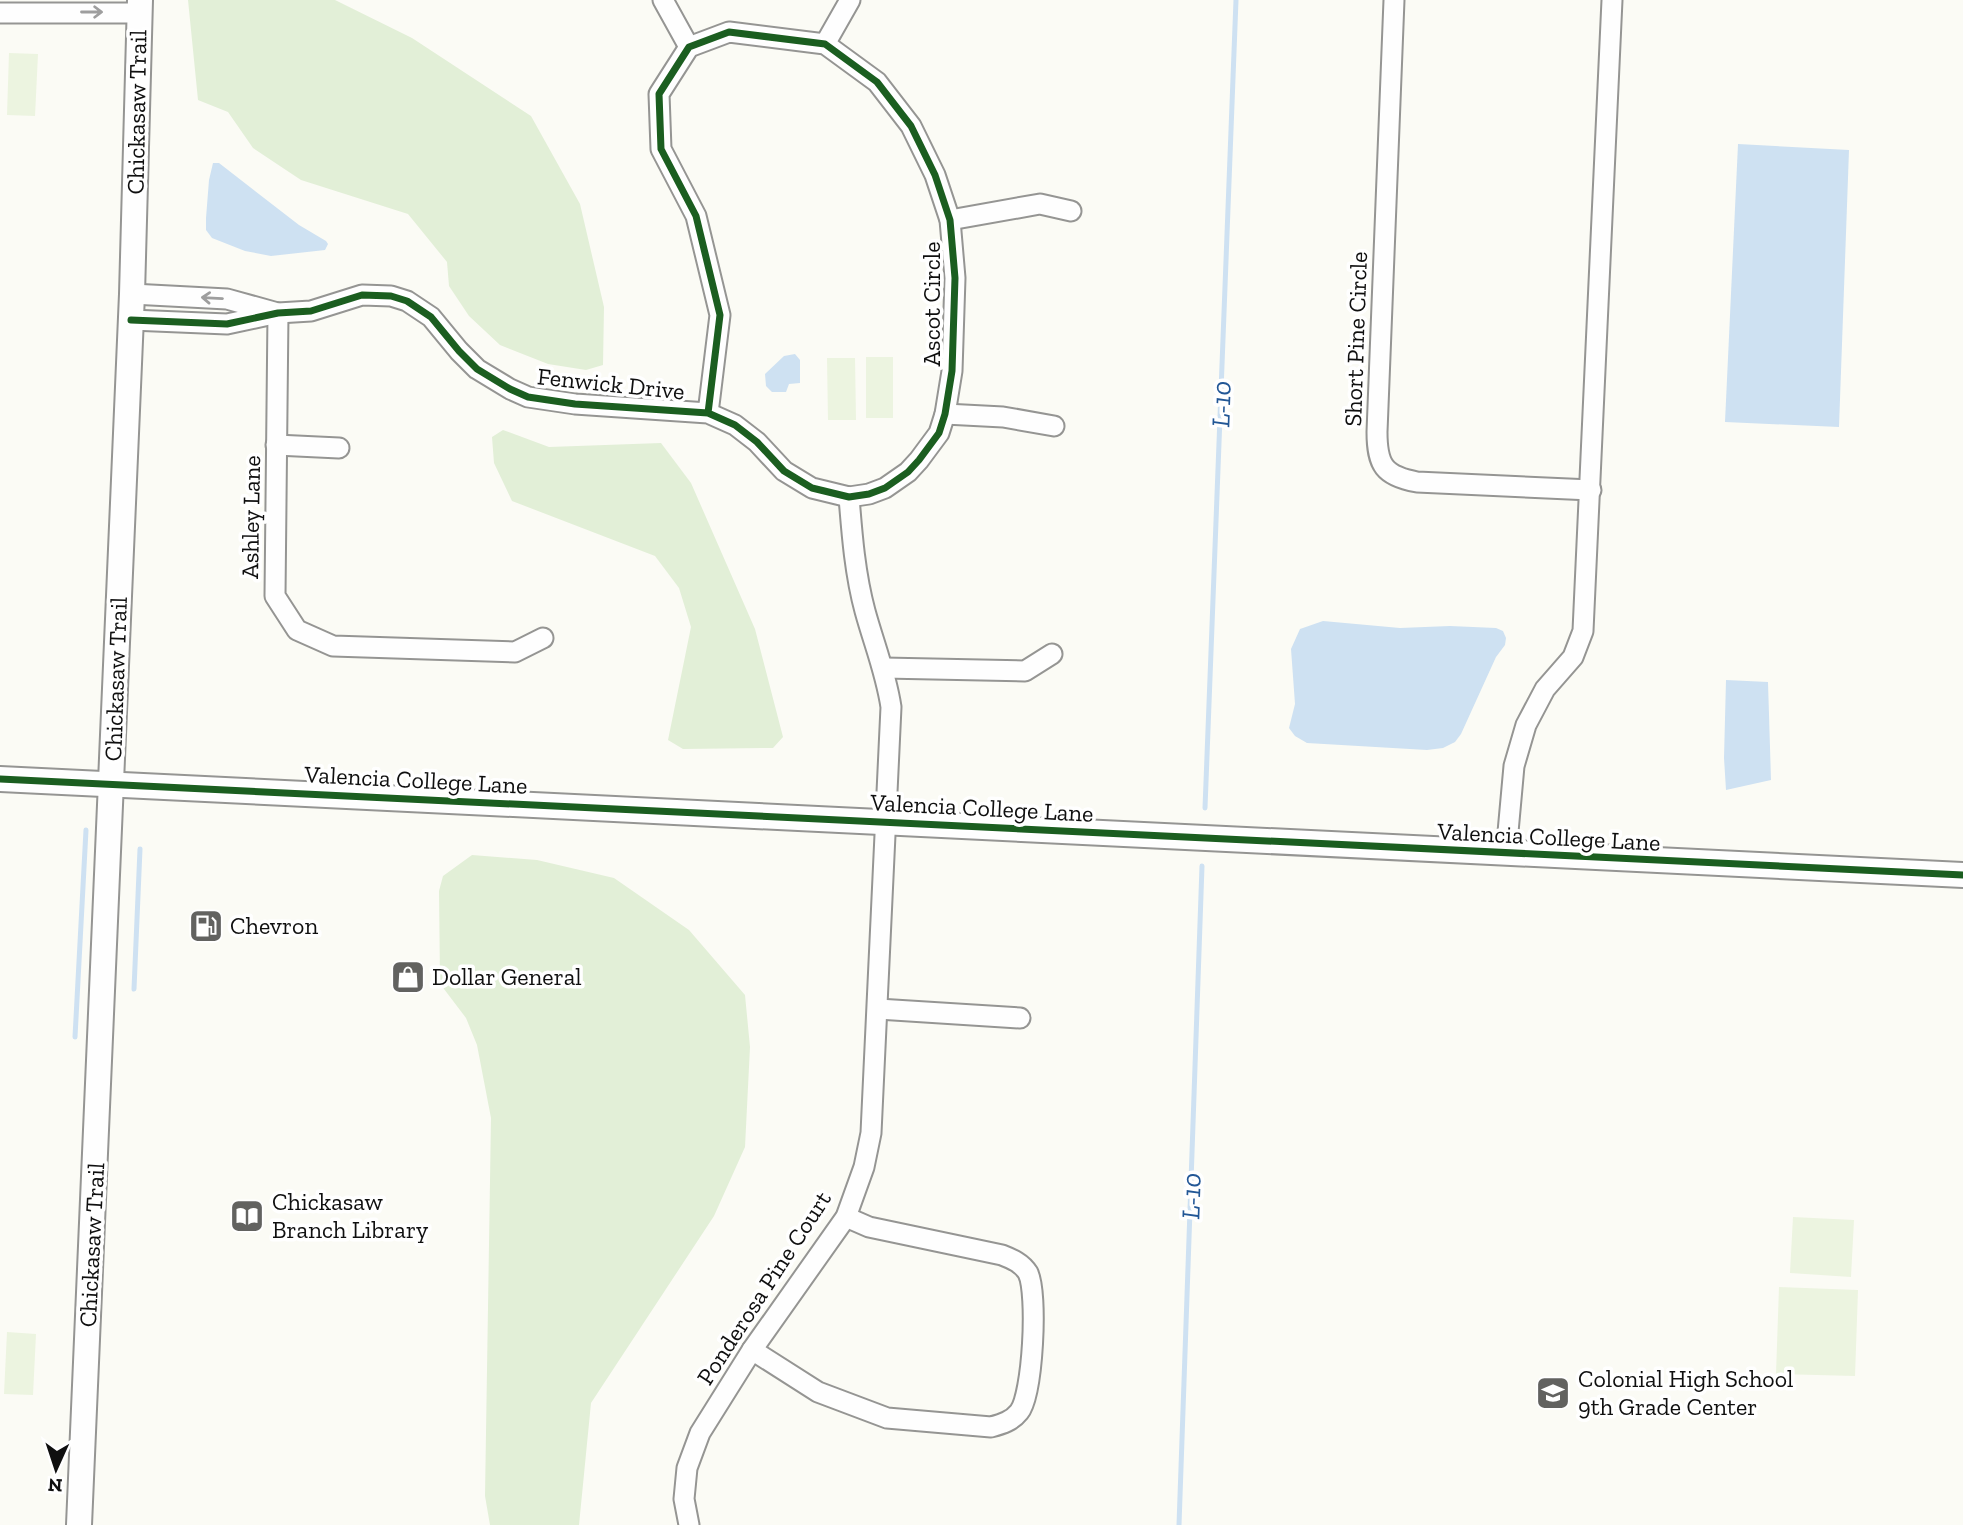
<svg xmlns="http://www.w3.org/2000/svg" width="1963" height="1525" viewBox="0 0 1963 1525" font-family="'Zilla Slab',serif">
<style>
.green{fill:#e2efd7}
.pitch{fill:#ecf4e0}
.water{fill:#cee1f2}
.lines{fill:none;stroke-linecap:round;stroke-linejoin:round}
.stream{stroke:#cee1f2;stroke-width:5}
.minor-casing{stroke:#959593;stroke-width:23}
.tertiary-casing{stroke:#959593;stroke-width:28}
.minor{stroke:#fefefe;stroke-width:19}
.tertiary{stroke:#fefefe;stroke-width:24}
.cycleway-casing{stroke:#fff;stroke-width:11}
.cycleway{stroke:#1b5e20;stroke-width:7}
.oneway{stroke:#9e9e9e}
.labels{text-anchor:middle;stroke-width:7;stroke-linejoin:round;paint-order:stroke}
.street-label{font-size:24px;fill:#0f0f0f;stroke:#fff}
.poi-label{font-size:24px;fill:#0f0f0f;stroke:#fff;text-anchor:start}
.water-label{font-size:26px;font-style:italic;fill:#225796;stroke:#fff}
</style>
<rect width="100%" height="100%" fill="#fbfbf5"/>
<g class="green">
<polygon points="188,0 335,0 412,38 531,116 580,204 604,307 603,365 586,370 548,364 500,345 469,316 449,286 447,262 408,214 301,180 253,148 228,112 198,100"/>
<polygon points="503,430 549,447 661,443 691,483 755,629 783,737 773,748 683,749 668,740 691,627 679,588 655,556 512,501 494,463 492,437"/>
<polygon points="472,855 537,860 614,878 689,930 745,995 750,1047 745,1147 714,1216 591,1403 579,1525 490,1525 485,1496 491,1118 477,1045 466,1018 444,989 440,979 439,891 443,876"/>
</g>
<g class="pitch">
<polygon points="9,53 38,54 35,116 7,115"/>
<rect x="866" y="357" width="27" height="61"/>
<polygon points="827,358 855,358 856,420 828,420"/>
<polygon points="1793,1217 1854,1220 1851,1277 1790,1273"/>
<polygon points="1779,1287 1858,1290 1855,1376 1776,1374"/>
<polygon points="7,1332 36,1334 33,1395 4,1394"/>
</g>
<g class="water">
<polygon points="1738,144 1849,150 1839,427 1725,422"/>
<polygon points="213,163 219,163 299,225 326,241 328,244 325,250 271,256 245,251 212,238 206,230 206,218 209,180"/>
<polygon points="795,354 800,360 800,383 789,384 786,392 772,392 766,386 765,374 784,356"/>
<polygon points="1323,621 1400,628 1450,626 1496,628 1503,631 1506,638 1505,645 1496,657 1461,734 1455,742 1443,748 1427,750 1307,743 1295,736 1289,728 1295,704 1291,649 1300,629"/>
<polygon points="1726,680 1768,682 1771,780 1726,790 1724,758"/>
</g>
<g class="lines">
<g class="stream">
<polyline points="1205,808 1236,0"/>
<polyline points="134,989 140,849"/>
<polyline points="75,1037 86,830"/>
<polyline points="1179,1525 1202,866"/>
</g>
<g class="minor-casing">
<g id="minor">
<polyline points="663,0 689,47"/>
<path d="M1394,0L1377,432C1377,465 1384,476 1417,482L1591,490"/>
<polyline points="0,13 139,13"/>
<polyline points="825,44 850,0"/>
<polyline points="950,220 1040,204 1071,211"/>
<polyline points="132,294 227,299 274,312"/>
<polyline points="278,313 275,596 297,630 333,646 515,652 543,638"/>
<polyline points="131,320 227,324 278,313 311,311 362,295 391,296 407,301 431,317 459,351 477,369 510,389 528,397 575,404 708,413 735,425 757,442 784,471 812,488 849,497 869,494 885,488 908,472 919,460 939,433 945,414 952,371 955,278 950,220 935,175 911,126 877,82 825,44 729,32 689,47 659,94 661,149 696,216 720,315 708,413"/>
<polyline points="945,414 1003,417 1054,426"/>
<polyline points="276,445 339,448"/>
<polyline points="884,668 1025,671 1052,654"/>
<polyline points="1506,854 1514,766 1526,725 1545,689 1573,657 1583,631 1612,0"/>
<polyline points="878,1009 1020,1018"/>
<path d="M752,1350L818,1392L887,1418L991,1427C1002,1424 1012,1421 1019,1412C1033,1395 1038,1293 1028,1273C1022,1263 1012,1259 1002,1255L869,1227L846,1217"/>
<path d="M689,1525L684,1499L687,1468L700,1433L752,1350L846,1217L864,1167L871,1133L891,707C886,673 874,644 865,611C855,574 852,535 849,497"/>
</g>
</g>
<g class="tertiary-casing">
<g id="tertiary">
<polyline points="0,779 1963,875"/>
<polyline points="79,1525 132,294 140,0"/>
</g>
</g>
<use href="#minor" class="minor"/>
<use href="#tertiary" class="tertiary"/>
<g class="cycleway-casing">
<g id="cycleway">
<polyline points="131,320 227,324 278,313 311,311 362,295 391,296 407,301 431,317 459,351 477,369 510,389 528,397 575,404 708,413 735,425 757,442 784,471 812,488 849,497 869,494 885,488 908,472 919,460 939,433 945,414 952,371 955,278 950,220 935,175 911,126 877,82 825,44 729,32 689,47 659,94 661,149 696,216 720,315 708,413"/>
<polyline points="0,779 1963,875"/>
</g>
</g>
<use href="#cycleway" class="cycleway"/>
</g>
<defs><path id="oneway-shaft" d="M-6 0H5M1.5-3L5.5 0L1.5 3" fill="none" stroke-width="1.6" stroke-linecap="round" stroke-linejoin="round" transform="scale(1.75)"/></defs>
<g class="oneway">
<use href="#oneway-shaft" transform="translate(92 12)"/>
<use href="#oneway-shaft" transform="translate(212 298) rotate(-177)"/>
</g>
<defs>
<g id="fuel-square" transform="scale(1.75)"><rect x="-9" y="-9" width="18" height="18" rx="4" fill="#626260" stroke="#fff"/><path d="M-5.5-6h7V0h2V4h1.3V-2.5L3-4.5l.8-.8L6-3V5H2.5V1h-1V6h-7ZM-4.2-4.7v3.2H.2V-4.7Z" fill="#fff"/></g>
<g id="shop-square" transform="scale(1.75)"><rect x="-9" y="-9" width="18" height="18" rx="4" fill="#626260" stroke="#fff"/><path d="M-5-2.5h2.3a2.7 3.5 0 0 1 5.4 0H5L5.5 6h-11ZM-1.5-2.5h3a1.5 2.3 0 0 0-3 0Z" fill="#fff"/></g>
<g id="library-square" transform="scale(1.75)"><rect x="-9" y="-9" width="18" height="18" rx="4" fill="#626260" stroke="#fff"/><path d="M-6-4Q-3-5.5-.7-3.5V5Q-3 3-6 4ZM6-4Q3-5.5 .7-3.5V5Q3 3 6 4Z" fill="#fff"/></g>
<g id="school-square" transform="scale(1.75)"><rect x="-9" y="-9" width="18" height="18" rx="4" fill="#626260" stroke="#fff"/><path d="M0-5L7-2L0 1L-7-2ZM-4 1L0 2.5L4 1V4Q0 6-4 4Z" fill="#fff"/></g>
</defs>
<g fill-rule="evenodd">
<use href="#fuel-square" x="206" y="926"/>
<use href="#shop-square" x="408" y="977"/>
<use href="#library-square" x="247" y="1216"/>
<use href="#school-square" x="1553" y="1393"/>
</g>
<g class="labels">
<g class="street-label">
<text transform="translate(137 112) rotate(-89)" y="8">Chickasaw Trail</text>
<text transform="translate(932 304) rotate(-90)" y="8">Ascot Circle</text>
<text transform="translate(1356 339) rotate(-88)" y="8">Short Pine Circle</text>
<text transform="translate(611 384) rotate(6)" y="8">Fenwick Drive</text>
<text transform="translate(251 517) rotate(-89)" y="8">Ashley Lane</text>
<text transform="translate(116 679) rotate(-88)" y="8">Chickasaw Trail</text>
<text transform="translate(416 780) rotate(3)" y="8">Valencia College Lane</text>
<text transform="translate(982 808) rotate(3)" y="8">Valencia College Lane</text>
<text transform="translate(1549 837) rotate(3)" y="8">Valencia College Lane</text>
<text transform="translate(92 1245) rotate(-87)" y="8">Chickasaw Trail</text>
<text transform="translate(764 1288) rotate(-57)" y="8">Ponderosa Pine Court</text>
</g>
<g class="poi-label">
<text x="230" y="934">Chevron</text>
<text x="432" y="985">Dollar General</text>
<text x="272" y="1210">Chickasaw<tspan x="272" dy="28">Branch Library</tspan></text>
<text x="1578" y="1387">Colonial High School<tspan x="1578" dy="28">9th Grade Center</tspan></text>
</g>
<g class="water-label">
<text transform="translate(1221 404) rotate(-88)" y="9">L-10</text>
<text transform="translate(1191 1196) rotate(-88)" y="9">L-10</text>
</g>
</g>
<g transform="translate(56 1469) rotate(183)" stroke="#ffffff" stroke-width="5" paint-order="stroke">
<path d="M0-5L12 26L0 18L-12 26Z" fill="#0f0f0f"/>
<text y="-10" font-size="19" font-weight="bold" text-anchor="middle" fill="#0f0f0f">N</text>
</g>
</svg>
